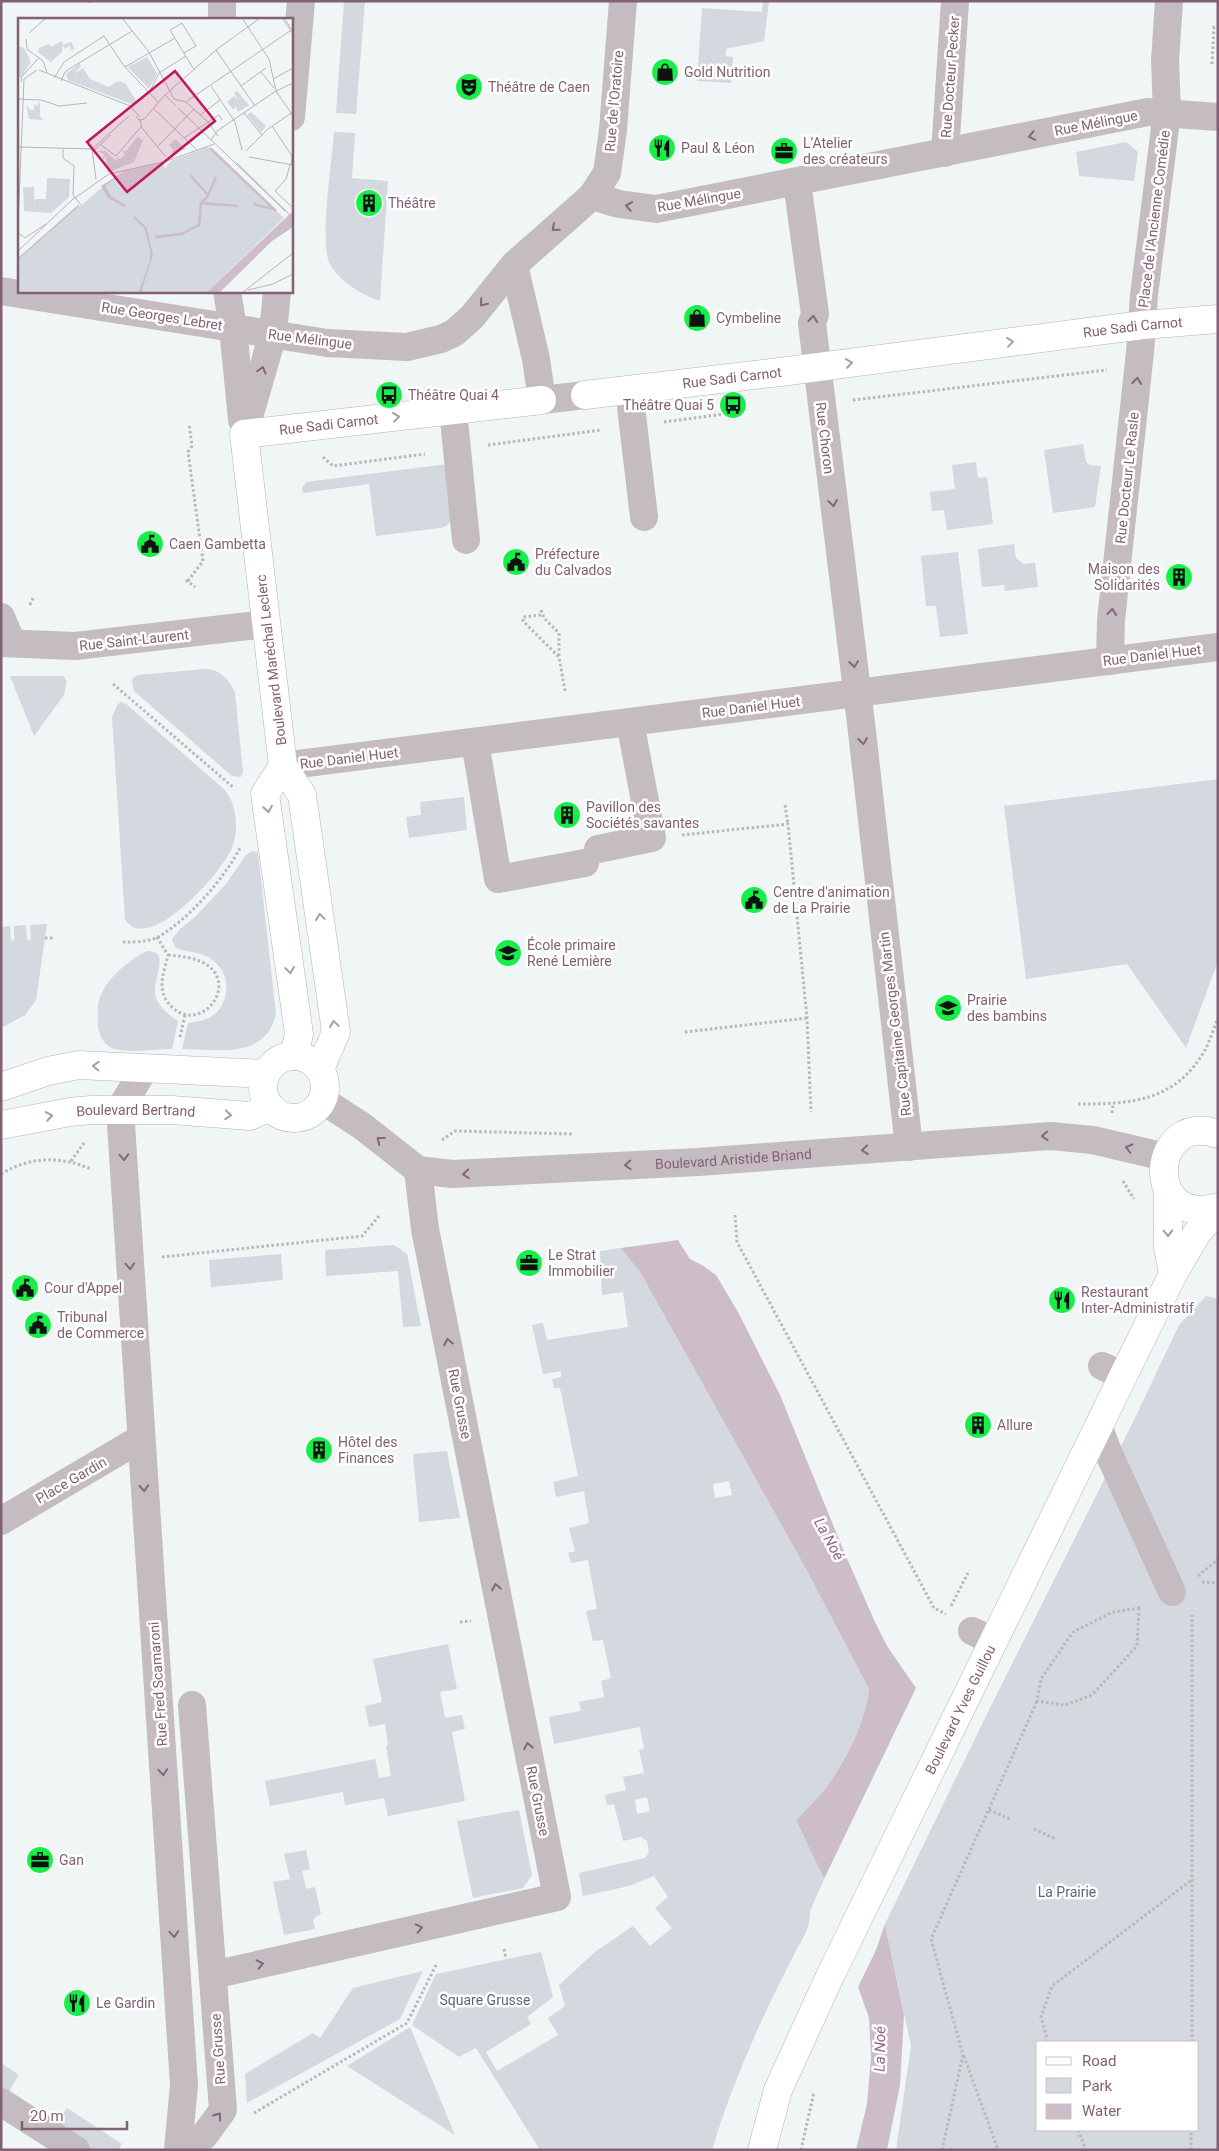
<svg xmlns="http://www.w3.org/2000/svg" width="1219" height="2151" viewBox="0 0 1219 2151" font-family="Roboto,sans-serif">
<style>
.green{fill:#d4d8df;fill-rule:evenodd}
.water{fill:#cdbdc9}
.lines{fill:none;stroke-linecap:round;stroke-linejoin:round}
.major-casing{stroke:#b9afb5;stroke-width:29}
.path{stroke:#bcb6ba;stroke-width:3;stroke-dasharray:2.5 2.5;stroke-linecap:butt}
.minor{stroke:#c5bcc1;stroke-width:28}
.major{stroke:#fff;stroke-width:28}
.oneway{stroke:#866678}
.oneway2{stroke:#ae98a5}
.labels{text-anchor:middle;stroke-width:5;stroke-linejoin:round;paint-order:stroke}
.poi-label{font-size:14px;fill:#836174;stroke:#fff;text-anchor:start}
.street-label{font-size:14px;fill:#836174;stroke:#fff}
.park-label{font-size:14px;fill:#61667a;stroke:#fff}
.water-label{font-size:15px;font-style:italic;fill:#8f6683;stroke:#fff}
.inset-river{fill:none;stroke:#cdbdc9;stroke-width:2.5}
.inset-road{fill:none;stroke:#beb1b9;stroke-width:1}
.view{fill:#c2185b;fill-opacity:0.15;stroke:#c2185b;stroke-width:2.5}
.inset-edge{fill:none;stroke:#836174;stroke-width:2.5}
</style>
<rect width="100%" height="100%" fill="#f0f5f5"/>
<g class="green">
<polygon points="344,1 365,1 356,114 336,113"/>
<polygon points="763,1 769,1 764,41 726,49 726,56 733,57 731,83 697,81 702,8 762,12"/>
<path d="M334,132L355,133L352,178L388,181L380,301C362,295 337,280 329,262C320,239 332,160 334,132Z"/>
<polygon points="1126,142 1138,152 1134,181 1079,176 1076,152"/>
<polygon points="1083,444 1086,462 1090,465 1101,466 1095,507 1053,513 1044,450"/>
<polygon points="976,462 978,478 987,477 993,524 947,530 944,510 932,511 930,492 955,489 952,465"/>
<polygon points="448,464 451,521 446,526 440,528 376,536 369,484 303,493 302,488 306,482"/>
<polygon points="1014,544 1016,558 1024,564 1035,563 1038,587 1005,591 1004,585 982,587 978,549"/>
<polygon points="958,552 968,634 940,637 936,606 926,606 921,556"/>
<path d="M204,669C220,669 229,679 235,693L243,772L241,777L232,776L134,691L132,682L133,678L138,675Z"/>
<polygon points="10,676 63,676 67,681 64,695 34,736"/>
<path d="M121,702L126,704L225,790C236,804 239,827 233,845C226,869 147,958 125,919L112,717L118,704Z"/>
<polygon points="1218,779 1218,961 1186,1048 1127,964 1026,979 1004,806"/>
<polygon points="464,797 467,830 409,838 406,817 421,815 420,802"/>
<path d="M253,851L258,853L276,1014C265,1060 219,1049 182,1049L188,1023C197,1022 207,1020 214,1015C229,1002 231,978 217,964C204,950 189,954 175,947L172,939L180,929L195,917L226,884L246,855Z"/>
<polygon points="47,924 36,1000 25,1015 1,1028 1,927 10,926 11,940 14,941 14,926 26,925 27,940 31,939 30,925"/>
<path d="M147,951C173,951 150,981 156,998C160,1008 169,1015 178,1021L172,1049C158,1049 120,1054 110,1047C102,1042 98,1032 98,1024C98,1015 97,1005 100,997C108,977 129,960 147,951Z"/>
<polygon points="394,1245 407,1254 421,1326 403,1327 398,1271 326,1276 325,1250"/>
<path d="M621,1248L640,1272L649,1288L806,1569L869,1689C865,1722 849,1755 830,1782C821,1796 807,1808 796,1820L824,1879L810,1911L809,1924L805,1934C768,2003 735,2074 712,2150H540L476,2048L459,2057L412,2025L436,1974L541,1952L553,1997L527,2017L531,2024L486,2052L497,2071L558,2035L548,2018L565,2006L559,1985L595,1952L633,1926L650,1946L672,1928L655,1908L668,1897L654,1876L629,1886L583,1896L579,1873L645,1858L649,1852L647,1841L641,1837L623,1841L614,1804L607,1805L605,1795L626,1790L623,1777L644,1773L639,1750L644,1749L640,1727L554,1744L549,1717L581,1711L579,1702L604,1697L601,1681L611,1678L603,1640L593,1641L586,1611L597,1609L588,1560L571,1563L568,1553L575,1551L569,1528L589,1523L584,1491L556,1497L553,1482L578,1476L560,1388H554L552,1379L561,1377V1371L543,1374L532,1325L543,1323L547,1340L628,1327L623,1292L602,1295L600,1251ZM729,1481L732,1495L715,1498L713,1484ZM647,1797L650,1811L637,1814L635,1800Z"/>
<polygon points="281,1254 283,1280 211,1287 209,1260"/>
<path d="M1206,1296L1218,1299V2150H896L911,2046L885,1924L988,1712L1134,1420L1179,1325ZM1038,2042H1198V2130H1038Z"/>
<polygon points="447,1451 460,1518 419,1522 413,1454"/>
<polygon points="448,1644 457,1689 440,1692 445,1718 462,1715 465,1729 452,1732 465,1801 388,1816 384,1798 345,1805 343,1792 270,1806 265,1781 375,1759 379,1778 391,1776 386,1746 388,1745 385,1724 369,1727 365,1706 382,1702 373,1659"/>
<polygon points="519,1810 532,1875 523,1888 473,1898 457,1821"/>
<polygon points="306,1850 310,1869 302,1871 306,1889 315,1887 321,1914 316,1916 313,1921 315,1929 284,1935 273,1882 290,1879 284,1854"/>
<polygon points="423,1971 400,2019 247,2103 245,2074 313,2033 320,2038 353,1988"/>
<polygon points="410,2027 455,2135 347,2066"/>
<polygon points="1,2063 19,2075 6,2096 1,2093"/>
<polygon points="67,2108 122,2144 118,2150 88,2150 54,2127"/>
</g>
<g class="water">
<path d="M678,1240L690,1259L702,1265L716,1275L738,1312L780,1395L845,1554L875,1622L887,1646L916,1688L824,1879L796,1820C807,1808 821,1796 830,1782C849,1755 865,1722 869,1689L806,1569L649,1288L640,1272L621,1248Z"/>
<polygon points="885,1924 904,2015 900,2085 887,2150 856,2150 867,2104 871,2057 869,2018 858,1987 876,1950"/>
</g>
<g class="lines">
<g class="major-casing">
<g id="major">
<path id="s2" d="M585,395L780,372L1143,325L1218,319"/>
<polyline points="283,766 265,794 299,1034 294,1056"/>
<circle cx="294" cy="1087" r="31"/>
<path id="s3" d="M320,1069L336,1032L302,795L283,766L244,434L542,400"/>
<polyline points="1,1087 48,1071 79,1065 266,1074"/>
<path id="s4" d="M1,1125L70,1112L91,1110H172L250,1116L271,1107"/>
<path d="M1218,1134C1149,1110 1143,1229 1218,1207"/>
<polyline points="1168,1191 1168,1247 1173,1274"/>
<path id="s5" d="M762,2150L778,2090L830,1976L1173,1274L1197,1233L1218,1209"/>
</g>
</g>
<g class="path">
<polyline points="89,1 92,2"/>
<polyline points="1212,64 1214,27 1218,28"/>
<polyline points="853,400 1107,370"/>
<polyline points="664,422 732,413"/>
<polyline points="488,445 601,430"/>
<polyline points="323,457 333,466 425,454"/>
<polyline points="186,580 195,587"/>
<polyline points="188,581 203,561 188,452 192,446 189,424"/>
<polyline points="30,605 34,596"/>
<polyline points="541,610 544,618 559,633 559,656"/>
<polyline points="541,615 523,617 523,621 559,657 565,691"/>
<polyline points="113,684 234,788"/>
<polyline points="785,805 788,824"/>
<polyline points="682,835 788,824 807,1018 811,1112"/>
<path d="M157,937L168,955C166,964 162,975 162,985C162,994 166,1002 173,1008C202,1034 242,982 202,962C191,957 179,956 168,955"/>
<polyline points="45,938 55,938"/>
<path d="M123,942C134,942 148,942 158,937C188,920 224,879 240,848"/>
<polyline points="685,1032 807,1018"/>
<polyline points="180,1037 185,1015"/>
<path d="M1078,1104C1131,1104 1175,1102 1205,1050C1210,1040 1214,1028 1218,1018"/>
<polyline points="1112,1113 1113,1104"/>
<polyline points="442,1140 455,1131 573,1134"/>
<polyline points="71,1161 84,1143"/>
<path d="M1,1174C31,1156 60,1156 91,1169"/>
<polyline points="1123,1181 1134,1199"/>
<polyline points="735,1215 737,1242 934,1608 946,1614"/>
<polyline points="162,1257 362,1236 379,1216"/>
<polyline points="1198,1576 1218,1559"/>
<polyline points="1202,1582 1218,1583"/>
<polyline points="951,1606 968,1573"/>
<polygon points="1139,1608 1137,1646 1092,1695 1065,1705 1037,1701 1041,1679 1073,1632 1113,1612"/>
<polyline points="460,1622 471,1621"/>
<polyline points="989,1810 1010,1819"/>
<polyline points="1034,1829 1056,1839"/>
<polyline points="504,1949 506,1959"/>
<polyline points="1048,2042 1041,2017 1052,1986 1193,1879"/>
<polyline points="1192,2042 1192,1615"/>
<polyline points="964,2056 998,2150"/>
<polyline points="254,2113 407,2023 437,1963"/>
<polyline points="1078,2130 1086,2150"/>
<polyline points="801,2150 814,2092"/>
<polyline points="942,2150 963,2055 931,1939 1037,1701"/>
<polyline points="1191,2150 1191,2130"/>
</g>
<g class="minor">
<polyline points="222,19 222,1"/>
<polyline points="291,117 301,1"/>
<polyline points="945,153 955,1"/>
<polyline points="797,182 815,314 812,323 861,723 909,1147"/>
<polyline points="592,196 619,204 656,209 1148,112 1218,117"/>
<polyline points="514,265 536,359 542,400 585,395"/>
<polyline points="1,291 327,343 407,347 441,339 454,333 472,317 514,265 592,196 607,173 613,130 623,1"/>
<polyline points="227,291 233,328 242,420"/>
<polyline points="629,390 644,517"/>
<polyline points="453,410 466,540"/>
<polyline points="244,434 273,334 277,291"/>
<polyline points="1,617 12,643"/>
<polyline points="1,643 75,646 266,624"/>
<polyline points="1110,661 1111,620 1140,352 1144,295 1167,112 1165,61 1169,1"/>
<polyline points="475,742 498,879 585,863"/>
<polyline points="283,766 1218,647"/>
<polyline points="598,849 652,838 630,722"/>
<polyline points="145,1068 120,1109 184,2085 178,2150"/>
<path id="s1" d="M322,1100L362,1126L418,1170L452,1174L698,1162L1051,1136L1093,1140L1165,1157"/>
<polyline points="1102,1366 1123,1376"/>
<polyline points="1098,1426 1109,1454 1172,1592"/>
<polyline points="1,1521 140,1439"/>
<polyline points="972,1631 993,1641"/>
<polyline points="213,1975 557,1897 425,1229 418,1170"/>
<polyline points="1,2102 76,2150"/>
<polyline points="184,2150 204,2136 223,2110 192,1705"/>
</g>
<use href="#major" class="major"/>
</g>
<defs><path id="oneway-chevron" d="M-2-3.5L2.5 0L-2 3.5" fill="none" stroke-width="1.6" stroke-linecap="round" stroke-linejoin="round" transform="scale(1.25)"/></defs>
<g class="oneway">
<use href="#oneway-chevron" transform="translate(1032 136) rotate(169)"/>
<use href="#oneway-chevron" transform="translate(629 206) rotate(-169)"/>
<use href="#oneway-chevron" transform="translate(555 228) rotate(139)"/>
<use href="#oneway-chevron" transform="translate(483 303) rotate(129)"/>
<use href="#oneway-chevron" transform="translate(813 319) rotate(-84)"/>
<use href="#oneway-chevron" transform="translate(262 370) rotate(-74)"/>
<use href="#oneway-chevron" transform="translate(1137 381) rotate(-84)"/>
<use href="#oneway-chevron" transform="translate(833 503) rotate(83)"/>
<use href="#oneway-chevron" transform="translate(1112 612) rotate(-84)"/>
<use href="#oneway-chevron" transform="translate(854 664) rotate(83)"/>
<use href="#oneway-chevron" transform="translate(863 741) rotate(84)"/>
<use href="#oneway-chevron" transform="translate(1045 1136) rotate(178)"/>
<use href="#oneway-chevron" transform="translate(380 1140) rotate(-142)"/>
<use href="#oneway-chevron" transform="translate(1129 1148) rotate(-166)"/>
<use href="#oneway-chevron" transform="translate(865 1150) rotate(176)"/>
<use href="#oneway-chevron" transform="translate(124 1157) rotate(86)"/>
<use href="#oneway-chevron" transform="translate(628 1165) rotate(177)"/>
<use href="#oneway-chevron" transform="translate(466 1174) rotate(177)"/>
<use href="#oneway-chevron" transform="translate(130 1266) rotate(87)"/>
<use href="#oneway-chevron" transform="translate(448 1342) rotate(-101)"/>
<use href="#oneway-chevron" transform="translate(144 1488) rotate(86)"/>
<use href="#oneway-chevron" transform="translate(496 1587) rotate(-101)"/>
<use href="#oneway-chevron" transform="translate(528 1746) rotate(-101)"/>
<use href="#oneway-chevron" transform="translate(163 1772) rotate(86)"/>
<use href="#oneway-chevron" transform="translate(419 1928) rotate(-13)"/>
<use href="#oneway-chevron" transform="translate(174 1934) rotate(86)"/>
<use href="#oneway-chevron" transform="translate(260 1964) rotate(-13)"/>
<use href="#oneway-chevron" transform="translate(218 2116) rotate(-55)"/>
</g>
<g class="oneway2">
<use href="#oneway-chevron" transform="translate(1010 342) rotate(-7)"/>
<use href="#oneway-chevron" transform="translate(849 363) rotate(-8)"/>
<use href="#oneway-chevron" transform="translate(396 417) rotate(-7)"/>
<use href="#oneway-chevron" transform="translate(268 809) rotate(81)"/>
<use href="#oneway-chevron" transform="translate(320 917) rotate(-98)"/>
<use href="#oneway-chevron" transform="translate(290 970) rotate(82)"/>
<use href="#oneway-chevron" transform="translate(334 1024) rotate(-98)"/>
<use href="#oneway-chevron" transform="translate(96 1066) rotate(-177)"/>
<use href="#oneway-chevron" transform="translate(228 1115) rotate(4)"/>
<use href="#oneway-chevron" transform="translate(49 1116) rotate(-10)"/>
<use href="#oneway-chevron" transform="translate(1168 1233) rotate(89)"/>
</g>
<defs>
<g id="shop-disc" transform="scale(1.4375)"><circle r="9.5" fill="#16ee49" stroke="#fff"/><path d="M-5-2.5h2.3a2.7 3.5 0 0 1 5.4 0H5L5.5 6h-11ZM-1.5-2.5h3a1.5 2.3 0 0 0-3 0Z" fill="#111"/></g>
<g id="theatre-disc" transform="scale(1.4375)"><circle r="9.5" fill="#16ee49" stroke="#fff"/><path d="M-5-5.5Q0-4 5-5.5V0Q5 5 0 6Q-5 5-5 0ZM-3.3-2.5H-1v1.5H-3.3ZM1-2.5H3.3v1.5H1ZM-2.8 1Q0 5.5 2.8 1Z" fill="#111"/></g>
<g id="restaurant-disc" transform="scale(1.4375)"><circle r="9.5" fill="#16ee49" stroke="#fff"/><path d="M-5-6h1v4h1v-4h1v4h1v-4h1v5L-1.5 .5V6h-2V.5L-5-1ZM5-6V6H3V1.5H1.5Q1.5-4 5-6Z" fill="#111"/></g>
<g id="office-disc" transform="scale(1.4375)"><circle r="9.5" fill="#16ee49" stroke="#fff"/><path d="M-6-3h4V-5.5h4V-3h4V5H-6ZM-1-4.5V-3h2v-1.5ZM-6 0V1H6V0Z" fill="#111"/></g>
<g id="building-disc" transform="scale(1.4375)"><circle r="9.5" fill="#16ee49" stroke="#fff"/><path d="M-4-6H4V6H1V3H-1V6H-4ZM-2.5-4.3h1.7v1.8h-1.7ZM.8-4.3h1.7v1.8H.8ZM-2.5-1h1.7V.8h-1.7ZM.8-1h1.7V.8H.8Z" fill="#111"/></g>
<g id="bus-disc" transform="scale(1.4375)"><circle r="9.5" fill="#16ee49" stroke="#fff"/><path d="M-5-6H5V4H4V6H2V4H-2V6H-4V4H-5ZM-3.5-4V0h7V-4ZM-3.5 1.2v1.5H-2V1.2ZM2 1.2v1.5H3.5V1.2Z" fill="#111"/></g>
<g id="civic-disc" transform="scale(1.4375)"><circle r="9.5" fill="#16ee49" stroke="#fff"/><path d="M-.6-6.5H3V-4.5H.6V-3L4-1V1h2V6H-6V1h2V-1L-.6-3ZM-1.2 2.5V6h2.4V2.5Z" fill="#111"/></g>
<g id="school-disc" transform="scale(1.4375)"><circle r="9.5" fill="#16ee49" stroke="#fff"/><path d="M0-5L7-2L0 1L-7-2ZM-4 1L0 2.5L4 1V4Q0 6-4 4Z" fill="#111"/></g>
</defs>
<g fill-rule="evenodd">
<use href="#shop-disc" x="665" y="72"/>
<use href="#theatre-disc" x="469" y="87"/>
<use href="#restaurant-disc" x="662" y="148"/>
<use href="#office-disc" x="784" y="151"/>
<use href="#building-disc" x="369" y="203"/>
<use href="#shop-disc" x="697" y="318"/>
<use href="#bus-disc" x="389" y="395"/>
<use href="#bus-disc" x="733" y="405"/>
<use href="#civic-disc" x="150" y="544"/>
<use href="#civic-disc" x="516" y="562"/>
<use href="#building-disc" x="1179" y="577"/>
<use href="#building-disc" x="567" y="815"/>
<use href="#civic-disc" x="754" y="900"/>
<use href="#school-disc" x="508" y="953"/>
<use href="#school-disc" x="948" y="1008"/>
<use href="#office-disc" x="529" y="1263"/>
<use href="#civic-disc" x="25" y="1288"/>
<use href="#restaurant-disc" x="1062" y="1300"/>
<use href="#civic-disc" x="38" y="1325"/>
<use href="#building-disc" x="978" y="1425"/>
<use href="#building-disc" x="319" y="1450"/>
<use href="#office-disc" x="40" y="1860"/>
<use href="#restaurant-disc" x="77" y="2003"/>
</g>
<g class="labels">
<g class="poi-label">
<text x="684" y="77">Gold Nutrition</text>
<text x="488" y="92">Théâtre de Caen</text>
<text x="803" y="148">L’Atelier<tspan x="803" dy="16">des créateurs</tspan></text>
<text x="681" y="153">Paul &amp; Léon</text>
<text x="388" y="208">Théâtre</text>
<text x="716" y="323">Cymbeline</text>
<text x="408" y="400">Théâtre Quai 4</text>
<text x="714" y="410" text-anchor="end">Théâtre Quai 5</text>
<text x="169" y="549">Caen Gambetta</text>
<text x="535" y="559">Préfecture<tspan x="535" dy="16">du Calvados</tspan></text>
<text x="1160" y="574" text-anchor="end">Maison des<tspan x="1160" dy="16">Solidarités</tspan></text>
<text x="586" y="812">Pavillon des<tspan x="586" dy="16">Sociétés savantes</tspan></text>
<text x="773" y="897">Centre d'animation<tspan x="773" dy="16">de La Prairie</tspan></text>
<text x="527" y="950">École primaire<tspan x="527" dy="16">René Lemière</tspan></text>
<text x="967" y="1005">Prairie<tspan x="967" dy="16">des bambins</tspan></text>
<text x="548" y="1260">Le Strat<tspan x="548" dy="16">Immobilier</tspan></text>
<text x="44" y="1293">Cour d'Appel</text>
<text x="1081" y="1297">Restaurant<tspan x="1081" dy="16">Inter-Administratif</tspan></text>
<text x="57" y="1322">Tribunal<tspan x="57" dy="16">de Commerce</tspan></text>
<text x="997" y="1430">Allure</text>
<text x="338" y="1447">Hôtel des<tspan x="338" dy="16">Finances</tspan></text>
<text x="59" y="1865">Gan</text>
<text x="96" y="2008">Le Gardin</text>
</g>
<g class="street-label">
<text transform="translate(950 77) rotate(-86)" y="5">Rue Docteur Pecker</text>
<text transform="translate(614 101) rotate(-85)" y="5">Rue de l'Oratoire</text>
<text transform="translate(1096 123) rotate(-11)" y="5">Rue Mélingue</text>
<text transform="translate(699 200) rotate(-10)" y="5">Rue Mélingue</text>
<text transform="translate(1154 219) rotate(-83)" y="5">Place de l'Ancienne Comédie</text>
<text transform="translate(162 316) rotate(9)" y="5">Rue Georges Lebret</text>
<text dy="5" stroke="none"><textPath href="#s2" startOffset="552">Rue Sadi Carnot</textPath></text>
<text transform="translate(310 339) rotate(7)" y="5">Rue Mélingue</text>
<text dy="5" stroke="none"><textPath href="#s2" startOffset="148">Rue Sadi Carnot</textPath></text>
<text dy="5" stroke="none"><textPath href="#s3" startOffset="734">Rue Sadi Carnot</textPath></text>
<text transform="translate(825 438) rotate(83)" y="5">Rue Choron</text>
<text transform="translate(1127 478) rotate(-84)" y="5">Rue Docteur Le Rasle</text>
<text transform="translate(134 640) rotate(-6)" y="5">Rue Saint-Laurent</text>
<text transform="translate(1152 655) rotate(-7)" y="5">Rue Daniel Huet</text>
<text transform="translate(271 660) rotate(-97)" y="5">Boulevard Maréchal Leclerc</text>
<text transform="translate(751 707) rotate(-7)" y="5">Rue Daniel Huet</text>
<text transform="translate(349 758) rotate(-7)" y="5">Rue Daniel Huet</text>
<text transform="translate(895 1024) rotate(-97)" y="5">Rue Capitaine Georges Martin</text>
<text dy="5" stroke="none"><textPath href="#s4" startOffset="136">Boulevard Bertrand</textPath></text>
<text dy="5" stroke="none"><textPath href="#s1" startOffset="435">Boulevard Aristide Briand</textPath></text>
<text transform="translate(460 1404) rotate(79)" y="5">Rue Grusse</text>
<text transform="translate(71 1480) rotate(-30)" y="5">Place Gardin</text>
<text transform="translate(158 1684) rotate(-94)" y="5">Rue Fred Scamaroni</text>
<text dy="5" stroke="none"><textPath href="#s5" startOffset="484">Boulevard Yves Guillou</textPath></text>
<text transform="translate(538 1801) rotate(79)" y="5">Rue Grusse</text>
<text transform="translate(218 2049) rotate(-94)" y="5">Rue Grusse</text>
</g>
<g class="park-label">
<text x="1067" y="1897">La Prairie</text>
<text x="485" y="2005">Square Grusse</text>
</g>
<g class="water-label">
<text transform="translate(829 1539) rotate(61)" y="5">La Noé</text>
<text transform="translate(880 2049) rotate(-89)" y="5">La Noé</text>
</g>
</g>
<g transform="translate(18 18)">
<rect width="275" height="275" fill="#f0f5f5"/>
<path d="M44,23L45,27L53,24L57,31L53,32L52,27L47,31L44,27V34L33,44L20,34L21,30L31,26L33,29ZM0,28L6,30L13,44L3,59H0ZM129,39L139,56L131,71L110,49ZM62,45L63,48L56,56L65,50L72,61L91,69L100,63L107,65L120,85L116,87L50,62L48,56ZM219,73L231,87L220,94L218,89L215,91L209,84L216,78L221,83L216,75ZM22,84V98L25,102L11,101L8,86L12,92H16V86L19,88ZM233,94L248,108L243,114L229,97ZM120,118L123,122L126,120L116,144L89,155L88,138L84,142L86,136L79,133H87L100,144L98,139L102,141L107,136L104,133H108ZM157,121L168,131L153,136L155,131L151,127ZM190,129L266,200L188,275H0V242L81,172L107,153L144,145L147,150L153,143ZM29,160L52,161L51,179L33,195L6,193L5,169H16L17,192V181H28Z" fill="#d4d8df"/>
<path d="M107,153L87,168L94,179L108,187L106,189L90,180L83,168ZM60,187L62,188L0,242V240ZM275,193V209L254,223L201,275H188ZM117,198L129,210L135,237L123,275H120L132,243V232L126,210L115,200Z" fill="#cdbdc9"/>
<path class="inset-river" d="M192,130L258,193M172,157L190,177M184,185L220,188M235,186L255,191M137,219L163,216L181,207L183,185L190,178L198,159"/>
<path class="inset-road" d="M104,0L131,34L156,81L168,84L190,104L200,118M224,0L251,41L258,73L275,98M264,0L275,16M266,0L275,13M11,15L28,0M8,21L9,31L25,43L29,55M198,32L237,88M166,35L178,28L164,5L152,12L175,50L177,52M107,49L157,20M21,52L112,88L122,99M243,54L256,70M141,55L168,38M36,60L46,44L86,18L106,48L140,84M255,61L275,50M43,63L47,54L56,48L114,13M3,64L4,58L20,41M193,68L217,104L224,132M223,68L248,50M131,75L141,55M147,77L198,32L242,0M0,81L23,82L41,88L69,85M169,83L275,11M135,90L179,132M160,90L267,193M226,95L244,117M182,97L202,82M118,98L121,102L126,101L147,77L158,88M122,102L124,110L148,139M254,108L274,138L273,147M166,120L201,97L204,102M193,122L199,113L258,73L275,65M83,127L98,138L123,109M140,128L176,91M1,129L74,131L111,98M45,131V140L56,148L55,177L63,187M74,131L78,161M76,132L93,117M228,133L250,111L275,94M231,139L275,147M219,145L275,200M272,147L268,161L257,173L273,188M0,207L6,61L19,52M0,215L7,220L28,206M0,233L54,182L91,156L149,143L196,126M230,272L255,266L275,256M224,275L275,235"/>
<path class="view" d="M157,53L197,103L109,174L69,124Z"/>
<rect width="275" height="275" class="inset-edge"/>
</g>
<rect width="1219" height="2151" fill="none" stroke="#836174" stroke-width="5"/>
<rect x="1036" y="2041" width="162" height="90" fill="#ffffff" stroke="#cdc0c7"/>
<rect x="1046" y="2057" width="25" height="8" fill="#ffffff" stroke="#cdc0c7"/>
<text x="1082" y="2066" font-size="15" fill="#836174">Road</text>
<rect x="1046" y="2078" width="25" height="15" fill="#d4d8df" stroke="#cdc0c7"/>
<text x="1082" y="2091" font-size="15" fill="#836174">Park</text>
<rect x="1046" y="2104" width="25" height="15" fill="#cdbdc9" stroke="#cdc0c7"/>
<text x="1082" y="2116" font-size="15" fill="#836174">Water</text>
<path d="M22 2121v8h105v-8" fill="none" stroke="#836174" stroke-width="2.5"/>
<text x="30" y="2121" font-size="15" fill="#836174" stroke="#ffffff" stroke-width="4" paint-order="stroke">20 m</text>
</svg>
